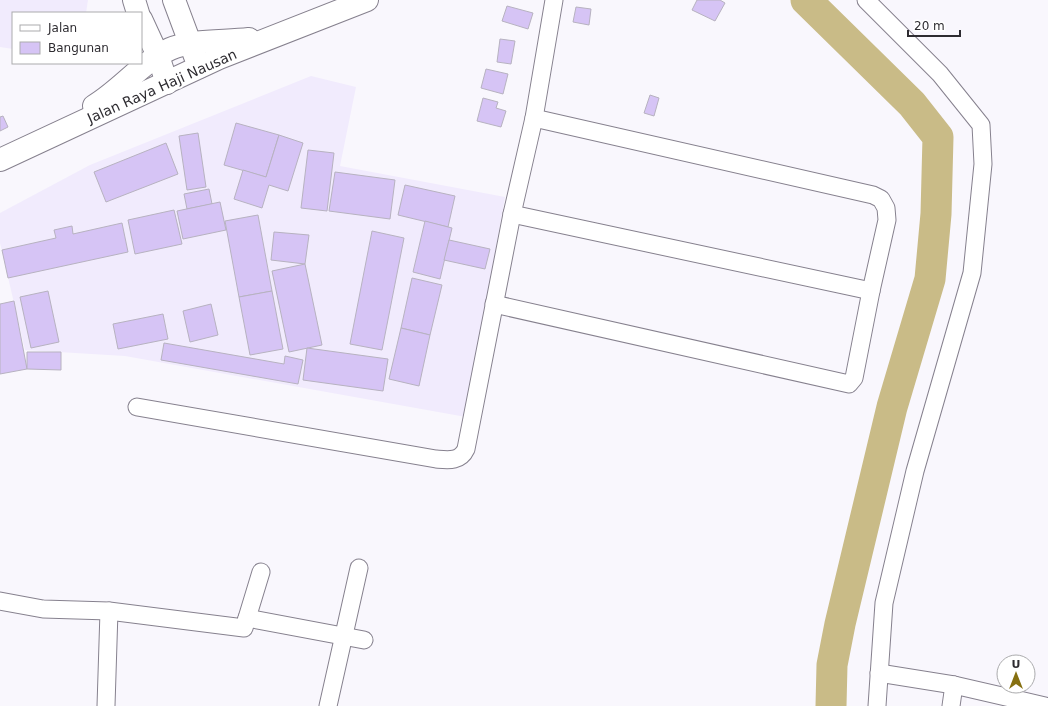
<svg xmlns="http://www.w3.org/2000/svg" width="1048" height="706" viewBox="0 0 1048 706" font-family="'DejaVu Sans',sans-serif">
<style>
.built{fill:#f1ebfd}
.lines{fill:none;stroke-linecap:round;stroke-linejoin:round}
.river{stroke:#c9bb87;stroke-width:31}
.building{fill:#d6c4f5;stroke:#b7b2c0}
.street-casing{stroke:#86818e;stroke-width:19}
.secondary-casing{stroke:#86818e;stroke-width:24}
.highway-casing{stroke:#86818e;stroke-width:24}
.street{stroke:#fff;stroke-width:17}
.secondary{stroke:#fff;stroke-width:22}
.highway{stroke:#fff;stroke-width:22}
.labels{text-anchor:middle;stroke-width:4;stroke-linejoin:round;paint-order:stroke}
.street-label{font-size:14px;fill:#2e2c31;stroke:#fff}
</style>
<rect width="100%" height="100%" fill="#f9f7fd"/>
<g class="built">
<polygon points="0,0 88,0 86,13 13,13 13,49 0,47"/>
<polygon points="311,76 356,87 340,166 505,197 466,417 125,356 25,350 0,243 0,213 90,165"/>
</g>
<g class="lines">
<polyline class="river" points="806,0 912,104 938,137 936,214 930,279 892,407 840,624 832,665 831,706"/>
</g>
<g class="building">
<polygon points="697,0 720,0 725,3 715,21 692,10"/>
<polygon points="507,6 533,13 528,29 502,21"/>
<polygon points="576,7 591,9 589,25 573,22"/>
<polygon points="500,39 515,41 511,64 497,62"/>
<polygon points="486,69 508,74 503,94 481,88"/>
<polygon points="650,95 659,98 654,116 644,113"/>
<polygon points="483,98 498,102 496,108 506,111 501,127 477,121"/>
<polygon points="3,116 8,127 0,131 0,117"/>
<polygon points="236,123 279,135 266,177 224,165"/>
<polygon points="198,133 206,187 187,190 179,136"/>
<polygon points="279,135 303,143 288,191 269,185 262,208 234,199 243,170 266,177"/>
<polygon points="166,143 178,174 106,202 94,172"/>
<polygon points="308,150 334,153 327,211 301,208"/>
<polygon points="335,172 395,180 390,219 329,211"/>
<polygon points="405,185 455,196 448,227 398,215"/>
<polygon points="209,189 212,204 187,209 184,194"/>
<polygon points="220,202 226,230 183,239 177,211"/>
<polygon points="174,210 182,244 135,254 128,220"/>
<polygon points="258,215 272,291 239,297 225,221"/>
<polygon points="425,221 452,228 440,279 413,272"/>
<polygon points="122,223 128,252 8,278 2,250 56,238 54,230 72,226 73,234"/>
<polygon points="372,231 404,238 382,350 350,344"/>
<polygon points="274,232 309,235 305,264 271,260"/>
<polygon points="449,240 490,249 485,269 444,260"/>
<polygon points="305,264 322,345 289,352 272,271"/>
<polygon points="412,278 442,285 430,335 401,328"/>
<polygon points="48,291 59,342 31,348 20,297"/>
<polygon points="272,291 283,349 250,355 239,297"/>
<polygon points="14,301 27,369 0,374 0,304"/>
<polygon points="211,304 218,335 190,342 183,311"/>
<polygon points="163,314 168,339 118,349 113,324"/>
<polygon points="401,328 430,335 419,386 389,379"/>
<polygon points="164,343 284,364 285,356 303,360 298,384 161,360"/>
<polygon points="307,348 388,359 383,391 303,380"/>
<polygon points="27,352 61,352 61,370 27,369"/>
</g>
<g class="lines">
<g class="street-casing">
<g id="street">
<polyline points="866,0 940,74 981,125 983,164 972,273 915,471 884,603 877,706"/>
<polyline points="512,214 871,291"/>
<polyline points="494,304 849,384 854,378 871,291 887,220 886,208 881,199 873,195 534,118"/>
<path d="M137,407L436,459C448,460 460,462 466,449L512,214L534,118L554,0"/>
<polyline points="0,601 43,609 109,611 244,628 261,572"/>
<polyline points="247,618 364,640"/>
<polyline points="879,673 954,685 1045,706"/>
<polyline points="106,706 109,611"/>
<polyline points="328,706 359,568"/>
<polyline points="951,706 954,685"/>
</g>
</g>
<g class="secondary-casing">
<g id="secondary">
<path d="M94,106C121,90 142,62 170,49C192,39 225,42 249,39"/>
<polyline points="0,160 219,58 367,0"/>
</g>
</g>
<g class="highway-casing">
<g id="highway">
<polyline points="134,0 138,13"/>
<polyline points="174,0 199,67"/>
<polyline points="141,19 158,56 167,83"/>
</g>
</g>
<use href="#street" class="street"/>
<use href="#secondary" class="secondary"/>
<use href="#highway" class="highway"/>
</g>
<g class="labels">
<g class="street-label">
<text transform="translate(162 86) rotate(-24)" y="5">Jalan Raya Haji Nausan</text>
</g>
</g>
<rect x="12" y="12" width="130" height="52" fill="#ffffff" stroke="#ababad"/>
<rect x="20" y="25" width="20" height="6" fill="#ffffff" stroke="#ababad"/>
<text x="48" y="32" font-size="12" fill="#2e2c31">Jalan</text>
<rect x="20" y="42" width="20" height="12" fill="#d6c4f5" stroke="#ababad"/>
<text x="48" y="52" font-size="12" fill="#2e2c31">Bangunan</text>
<g transform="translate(1016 674)"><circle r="19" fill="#ffffff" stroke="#ababad"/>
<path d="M0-3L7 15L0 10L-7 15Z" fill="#867011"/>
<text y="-6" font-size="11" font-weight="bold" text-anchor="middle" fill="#2e2c31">U</text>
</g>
<path d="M908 30v6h52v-6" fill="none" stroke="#2e2c31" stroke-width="2"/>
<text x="914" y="30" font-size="12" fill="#2e2c31" stroke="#ffffff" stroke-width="3" paint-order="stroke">20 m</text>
</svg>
